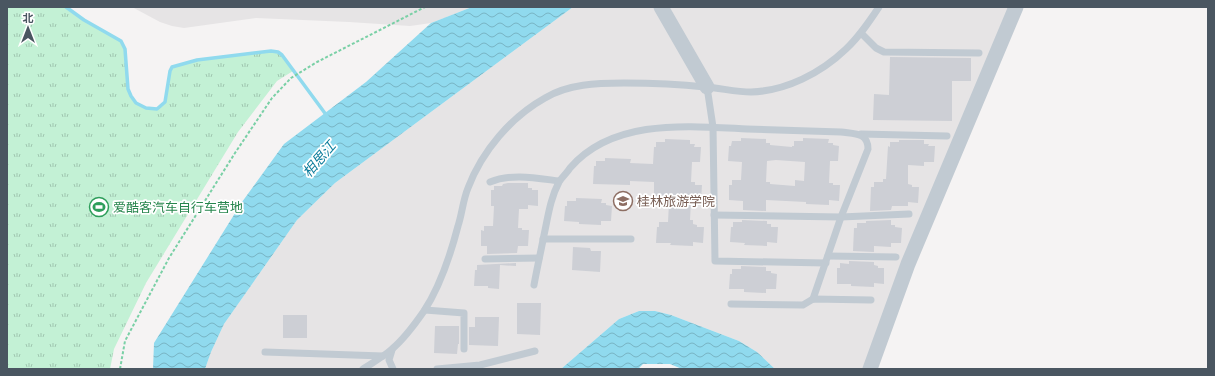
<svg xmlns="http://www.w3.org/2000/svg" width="1215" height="376" viewBox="0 0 1215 376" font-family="Montserrat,'Noto Sans SC',sans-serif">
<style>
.education{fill:#e6e4e5}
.grass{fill:url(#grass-tufts)}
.water{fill:url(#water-waves)}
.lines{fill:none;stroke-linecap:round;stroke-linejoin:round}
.stream{stroke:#90daee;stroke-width:3.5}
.building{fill:#cdcfd5;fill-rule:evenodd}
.path{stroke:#7ad0a6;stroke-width:2;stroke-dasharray:3 2;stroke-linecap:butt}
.service{stroke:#c1cad2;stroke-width:7}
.minor{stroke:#c1cad2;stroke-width:15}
.labels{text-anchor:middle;stroke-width:3.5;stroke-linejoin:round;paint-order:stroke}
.education-label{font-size:13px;fill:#785e54;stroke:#fff;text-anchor:start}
.leisure-label{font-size:13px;fill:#27864d;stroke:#fff;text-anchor:start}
.water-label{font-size:14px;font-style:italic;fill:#0c7c9b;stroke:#fff}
</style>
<defs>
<pattern id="grass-tufts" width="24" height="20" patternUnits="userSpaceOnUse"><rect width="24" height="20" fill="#c3f1d5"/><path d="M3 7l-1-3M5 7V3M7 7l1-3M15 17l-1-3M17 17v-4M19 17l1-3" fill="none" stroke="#a0c6b0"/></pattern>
<pattern id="water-waves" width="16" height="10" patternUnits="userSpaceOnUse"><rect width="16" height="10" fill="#90daee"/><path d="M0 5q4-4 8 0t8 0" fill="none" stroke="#78b4c4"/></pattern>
</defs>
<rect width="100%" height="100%" fill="#f5f3f3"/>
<g class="education">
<polygon points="132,7 472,7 431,23 410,26 349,22 256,18 184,28 172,26 160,22"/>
<polygon points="573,7 1010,7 864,369 775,369 757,352 739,341 671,315 654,311 639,311 619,319 561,369 205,369 211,352 224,324 297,220 335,183"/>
</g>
<path class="grass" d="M7,7H66L84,20L117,38C138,54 115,91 140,105C145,108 151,109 157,109L165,102L170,69C181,59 254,53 271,51C282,53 287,62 293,71L277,81L238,132L146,283L114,349L110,369H7Z"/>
<g class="water">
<polygon points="472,7 573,7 335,183 297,220 224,324 211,352 205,369 153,369 154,343 242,202 284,144 366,82 431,23"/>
<polygon points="639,311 655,311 671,315 739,341 757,352 775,369 682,369 670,364 643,364 638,369 561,369 619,319"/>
</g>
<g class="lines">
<polyline class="stream" points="66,7 84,20 121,41 125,49 128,89 131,96 136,103 146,108 157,109 165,102 170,71 172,67 197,60 271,51 278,52 282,55 327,116"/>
</g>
<g class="building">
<polygon points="890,57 971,58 971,81 952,81 952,121 873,120 874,94 889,95"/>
<path d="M741,138L766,139V143H770V145L792,147V146H794V141H803V138L829,139L828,143H833V145L839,146L838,161H830L829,183H833V185H840L839,201L829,200V205L806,204V202L766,200V211L743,210V201L729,200V185H732V180H741L742,162L728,161L729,146H731L732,141H741ZM776,160L805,162L804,181L795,180V186L770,184V182H766L767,161Z"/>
<polygon points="665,139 690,140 690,144 695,144 694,147 701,147 700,162 692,162 691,182 695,182 695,185 702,185 701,200 691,200 690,220 693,220 693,224 697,225 697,227 704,227 703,243 693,242 693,246 670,245 671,243 656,243 657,227 659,227 659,222 668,222 669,203 668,203 668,201 654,200 654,182 630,181 630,185 593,184 594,166 596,166 596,161 605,161 605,158 631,159 630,163 653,164 654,147 656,147 656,142 665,142"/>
<polygon points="899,140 924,140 924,144 929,144 928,146 935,146 934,162 924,162 924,166 908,165 908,184 912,185 912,187 919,187 918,203 908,202 908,206 892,206 891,210 870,211 871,187 874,187 874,182 883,182 883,179 886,179 888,146 890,147 890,142 899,142"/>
<polygon points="508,183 528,183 528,188 532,188 532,190 538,190 538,206 528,205 528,209 519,209 518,228 522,228 522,230 529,230 528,246 518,246 517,253 487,254 487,246 481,246 481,230 484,231 484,226 493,226 494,206 491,206 491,190 494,190 494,186 502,186 503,184"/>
<polygon points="576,198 602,199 601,203 606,203 606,205 612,206 611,221 601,221 601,225 579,224 579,222 564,221 565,206 567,206 567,201 576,201"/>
<polygon points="742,220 767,221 767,224 771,224 771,227 778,227 777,243 767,242 767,246 744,245 745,243 730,242 731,227 733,227 733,222 742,222"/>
<polygon points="891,220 891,225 895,225 895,227 902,228 901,243 891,243 891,247 874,246 874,252 853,251 854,228 857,228 857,223 866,223 866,221"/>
<polygon points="573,247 590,248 591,251 601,251 600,272 572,270"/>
<polygon points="849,261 874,262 874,265 878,266 878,268 884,268 884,284 874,283 874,287 851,286 851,284 837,284 837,268 840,268 840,263 849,264"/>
<polygon points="516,263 516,266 500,265 499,289 488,288 488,286 474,286 475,270 477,270 477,265"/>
<polygon points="741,266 766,267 766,271 771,271 771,273 777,274 776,289 766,289 766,293 744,292 744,289 729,289 730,274 732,274 732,269 741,269"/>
<polygon points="517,303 541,303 540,335 517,334"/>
<rect x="283" y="315" width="24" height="23"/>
<polygon points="475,317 499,317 498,346 469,345 469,327 475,327"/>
<polygon points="435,326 459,326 459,344 458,344 457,354 434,353"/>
</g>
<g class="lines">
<polyline class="path" points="120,369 125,341 169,258 235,153 272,98 291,78 317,62 425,7"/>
<g class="service">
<polyline points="861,33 876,48 884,52 979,53"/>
<polyline points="707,87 713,127 715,261 826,263"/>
<polyline points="861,134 947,136"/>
<path d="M490,182C512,173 536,178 559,181"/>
<polyline points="714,215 841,217 909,214"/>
<polyline points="543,239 631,239"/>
<polyline points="828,256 896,257"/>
<polyline points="485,259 539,258"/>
<path d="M534,285C537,268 541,251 544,235C548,217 550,199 559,182C562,177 567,173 570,168C613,118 688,126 747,129C779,130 810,131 841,132C854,134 868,132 868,149L841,217L813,299"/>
<polyline points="731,304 803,305 813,299 871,300"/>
<polyline points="425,310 464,313 464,349"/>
<polyline points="392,350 389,360 393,369"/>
<polyline points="265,352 383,356"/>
<path d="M363,369C372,363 383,357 392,349C404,339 415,324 424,311C439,288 451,253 458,226C462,214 463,200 468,188C482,151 511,117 545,98C568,84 597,83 624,83C651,83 678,84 705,87C720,88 736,92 751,92C786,91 821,73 846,49C859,37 869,22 879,7"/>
<polyline points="437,369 480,365 535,351"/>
</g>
<g class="minor">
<polyline points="661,7 707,87"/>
<polyline points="870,369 908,264 1016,7"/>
</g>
</g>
<defs>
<g id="university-ring" transform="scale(1)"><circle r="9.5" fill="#fff" stroke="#8d6e63" stroke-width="1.5"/><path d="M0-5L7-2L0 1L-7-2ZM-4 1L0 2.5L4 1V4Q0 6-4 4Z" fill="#8d6e63"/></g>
<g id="stadium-ring" transform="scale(1)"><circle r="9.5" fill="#fff" stroke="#2e9e5b" stroke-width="1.5"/><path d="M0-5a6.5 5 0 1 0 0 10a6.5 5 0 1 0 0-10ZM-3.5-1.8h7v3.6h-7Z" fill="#2e9e5b"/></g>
</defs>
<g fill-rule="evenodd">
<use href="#university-ring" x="623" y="201"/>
<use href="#stadium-ring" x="99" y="207"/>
</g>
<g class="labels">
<g class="education-label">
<text x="637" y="206">桂林旅游学院</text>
</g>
<g class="leisure-label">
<text x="113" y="212">爱酷客汽车自行车营地</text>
</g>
<g class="water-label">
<text transform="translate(319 159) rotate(-49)" y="5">相思江</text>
</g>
</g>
<rect width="1215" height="376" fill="none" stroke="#4a5661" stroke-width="16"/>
<g transform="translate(28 28)" stroke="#ffffff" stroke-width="3" paint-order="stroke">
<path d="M0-3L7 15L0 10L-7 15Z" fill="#4a5661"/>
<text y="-6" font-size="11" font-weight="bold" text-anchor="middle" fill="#4a5661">北</text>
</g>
</svg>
